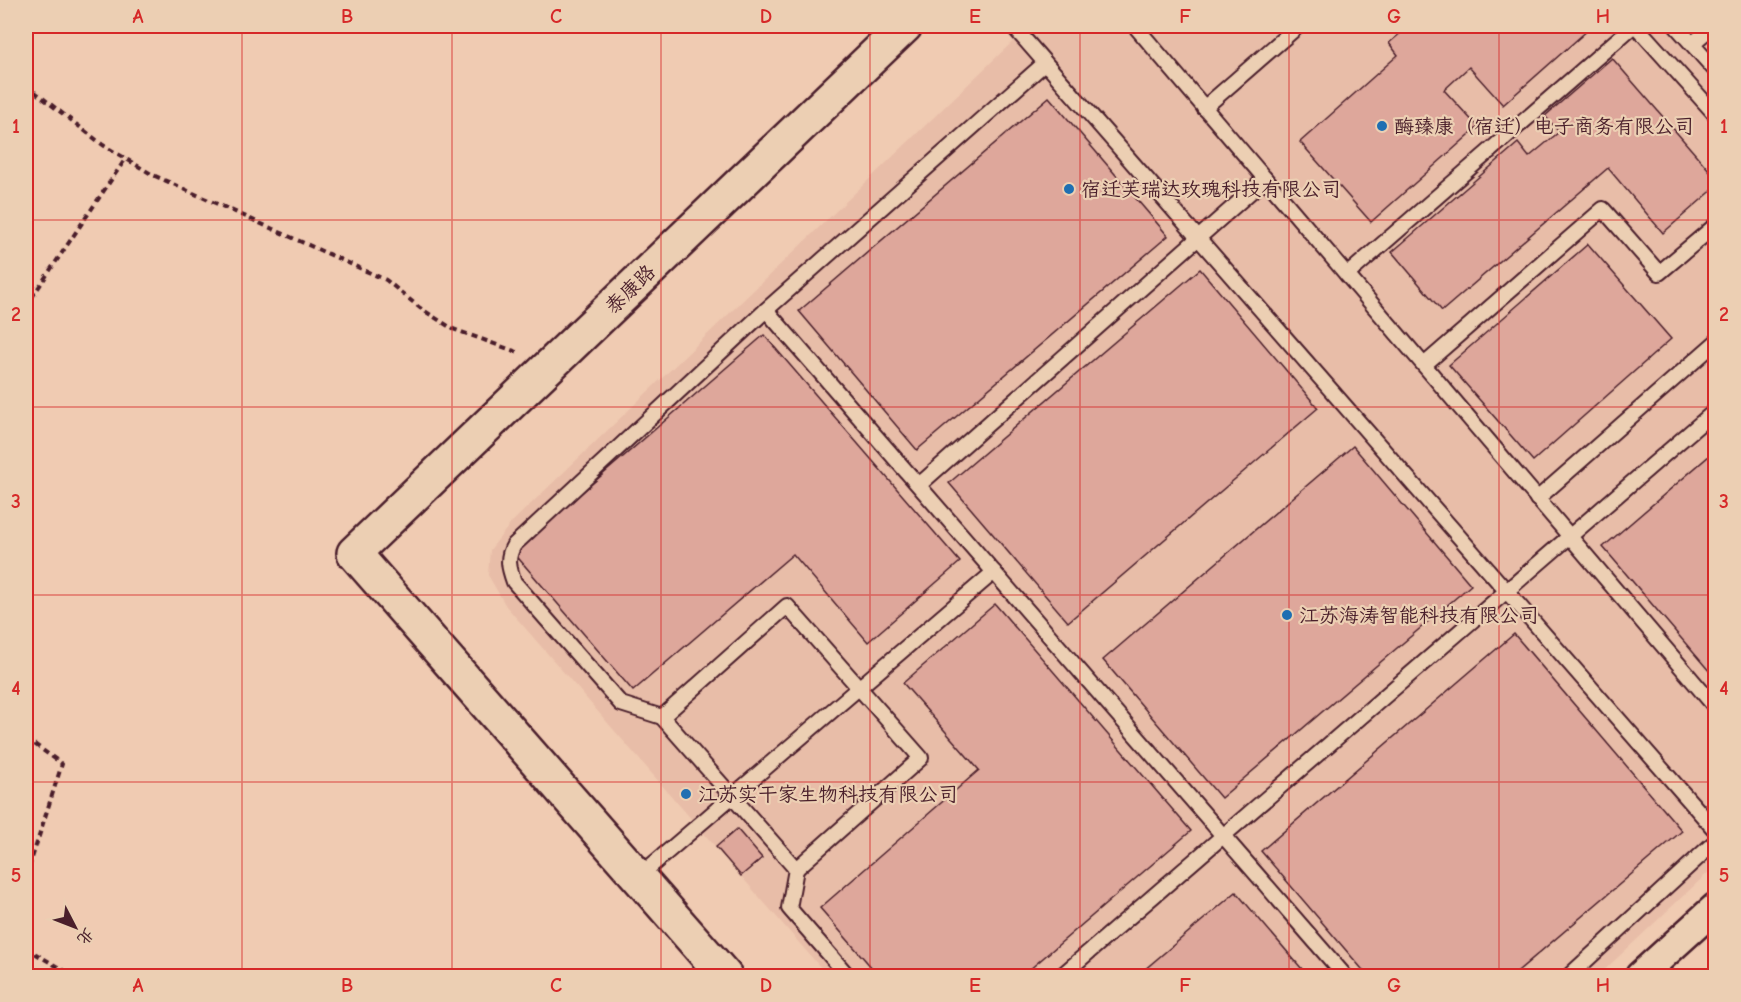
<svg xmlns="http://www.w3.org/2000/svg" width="1741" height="1002" viewBox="0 0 1741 1002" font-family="'Comic Neue','LXGW WenKai TC',sans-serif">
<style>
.built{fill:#e8bda8}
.building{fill:#dea79b;stroke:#4a1f2b;stroke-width:1.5}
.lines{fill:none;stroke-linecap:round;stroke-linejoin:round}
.lane-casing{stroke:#4a1f2b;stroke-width:18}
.street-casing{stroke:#4a1f2b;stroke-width:33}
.secondary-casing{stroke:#4a1f2b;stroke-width:38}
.path{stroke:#4a1f2b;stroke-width:4;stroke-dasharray:6 4.5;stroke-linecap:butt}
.lane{stroke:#eccfb3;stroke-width:14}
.street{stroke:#eccfb3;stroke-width:28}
.secondary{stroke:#eccfb3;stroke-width:33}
.grid{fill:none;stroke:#d62828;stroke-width:1.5;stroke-opacity:0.55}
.poi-dot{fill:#1f6fb2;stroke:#eccfb3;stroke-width:2}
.labels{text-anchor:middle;stroke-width:4.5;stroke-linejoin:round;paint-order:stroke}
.poi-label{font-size:20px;fill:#4a1f2b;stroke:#eccfb3;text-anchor:start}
.street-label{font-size:20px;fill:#4a1f2b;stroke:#eccfb3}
.neatline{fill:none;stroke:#d62828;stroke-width:2}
.grid-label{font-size:20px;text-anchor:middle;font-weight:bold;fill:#d62828}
</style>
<rect width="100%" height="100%" fill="#f0cbb2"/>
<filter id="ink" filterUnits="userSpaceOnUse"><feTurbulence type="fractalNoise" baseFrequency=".0167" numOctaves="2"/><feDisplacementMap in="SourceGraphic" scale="12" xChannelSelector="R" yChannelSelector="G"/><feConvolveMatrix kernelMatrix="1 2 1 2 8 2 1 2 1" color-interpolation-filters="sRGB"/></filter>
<g filter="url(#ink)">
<polygon class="built" points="1029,26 1715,26 1715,866 1598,976 828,976 506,606 488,575 490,550 512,522"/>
<g class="building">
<polygon points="1409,26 1586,26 1589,29 1503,105 1469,67 1444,90 1478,127 1371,222 1300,142 1398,55 1389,43"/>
<polygon points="1612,58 1716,178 1716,187 1663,233 1608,168 1442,311 1392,252 1518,143 1529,157 1559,132 1545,116"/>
<polygon points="1049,97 1168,236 917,450 799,311"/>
<polygon points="1588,244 1671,339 1533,461 1449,365"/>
<polygon points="1200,269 1318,408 1068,622 949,483"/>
<polygon points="764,335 960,562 868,642 793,554 633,691 513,552"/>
<polygon points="1353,446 1471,585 1221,798 1103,660"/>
<polygon points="1716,450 1716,679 1603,547"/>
<polygon points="995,604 1191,831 1022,976 879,976 820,908 979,770 903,683"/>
<polygon points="1514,634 1682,831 1512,976 1368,976 1261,851"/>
<polygon points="737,829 762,858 741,876 716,847"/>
<polygon points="1236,892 1308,976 1137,976"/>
</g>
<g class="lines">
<g class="lane-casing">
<g id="lane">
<polyline points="1013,26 1716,831"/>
<polyline points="1135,26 1716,708"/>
<polyline points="1636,26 1716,115"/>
<polyline points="1676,26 1716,71"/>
<polyline points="1692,44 1713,26"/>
<polyline points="1204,108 1298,26"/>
<polyline points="1347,275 1633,26"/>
<polyline points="766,310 1345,976"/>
<polyline points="1424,365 1603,209 1659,273 1716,225"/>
<polyline points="919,485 1265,179"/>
<polyline points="1537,499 1716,342"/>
<polygon points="787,606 921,758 796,869 662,717"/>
<path d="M662,717L621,704L514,582C509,568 506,558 514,545L766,310L1045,63"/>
<polyline points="796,869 789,908 848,976"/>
<polyline points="638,877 994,572"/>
<polyline points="1061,976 1716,410"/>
<polyline points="1569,976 1716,841"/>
</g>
</g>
<g class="street-casing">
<polyline id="street" points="1640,976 1716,907"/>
</g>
<g class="secondary-casing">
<polyline id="secondary" points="725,976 354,553 905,26"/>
</g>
<g class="path">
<polyline points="26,85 103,145 153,175 386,280 420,308 453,329 520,353"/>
<polyline points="26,306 126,158"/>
<polyline points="26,738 62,764 26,877"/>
<polyline points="26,948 73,976"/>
</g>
<use href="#lane" class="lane"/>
<use href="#street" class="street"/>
<use href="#secondary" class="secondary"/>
</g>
</g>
<path class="grid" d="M242,26V976M452,26V976M661,26V976M870,26V976M1080,26V976M1289,26V976M1499,26V976M26,220H1716M26,407H1716M26,595H1716M26,782H1716"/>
<g class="poi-dot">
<circle cx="1382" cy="126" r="6"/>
<circle cx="1069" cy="189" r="6"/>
<circle cx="1287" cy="615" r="6"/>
<circle cx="686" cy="794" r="6"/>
</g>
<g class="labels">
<g class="poi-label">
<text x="1394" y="133">酶臻康（宿迁）电子商务有限公司</text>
<text x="1081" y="196">宿迁芙瑞达玫瑰科技有限公司</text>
<text x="1299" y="622">江苏海涛智能科技有限公司</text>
<text x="698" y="801">江苏实干家生物科技有限公司</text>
</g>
<g class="street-label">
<text transform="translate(630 289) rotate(-44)" y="7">泰康路</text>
</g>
</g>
<rect width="1741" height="1002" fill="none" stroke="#eccfb3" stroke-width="66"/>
<g transform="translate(75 927) rotate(132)" stroke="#eccfb3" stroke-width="4.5" paint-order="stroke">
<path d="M0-4.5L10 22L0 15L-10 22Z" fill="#4a1f2b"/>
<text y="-9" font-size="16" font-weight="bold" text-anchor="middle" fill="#4a1f2b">北</text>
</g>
<rect x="33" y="33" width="1675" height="936" class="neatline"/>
<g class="grid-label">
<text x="138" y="23">A</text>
<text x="347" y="23">B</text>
<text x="556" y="23">C</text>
<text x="766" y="23">D</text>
<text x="975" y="23">E</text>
<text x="1185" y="23">F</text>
<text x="1394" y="23">G</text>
<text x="1603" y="23">H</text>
<text x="16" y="133">1</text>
<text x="1724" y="133">1</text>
<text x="16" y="321">2</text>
<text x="1724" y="321">2</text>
<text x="16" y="508">3</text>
<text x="1724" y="508">3</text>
<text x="16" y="695">4</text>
<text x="1724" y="695">4</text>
<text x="16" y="882">5</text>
<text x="1724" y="882">5</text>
<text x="138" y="992">A</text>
<text x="347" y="992">B</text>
<text x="556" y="992">C</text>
<text x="766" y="992">D</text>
<text x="975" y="992">E</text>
<text x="1185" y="992">F</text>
<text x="1394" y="992">G</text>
<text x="1603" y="992">H</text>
</g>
</svg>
